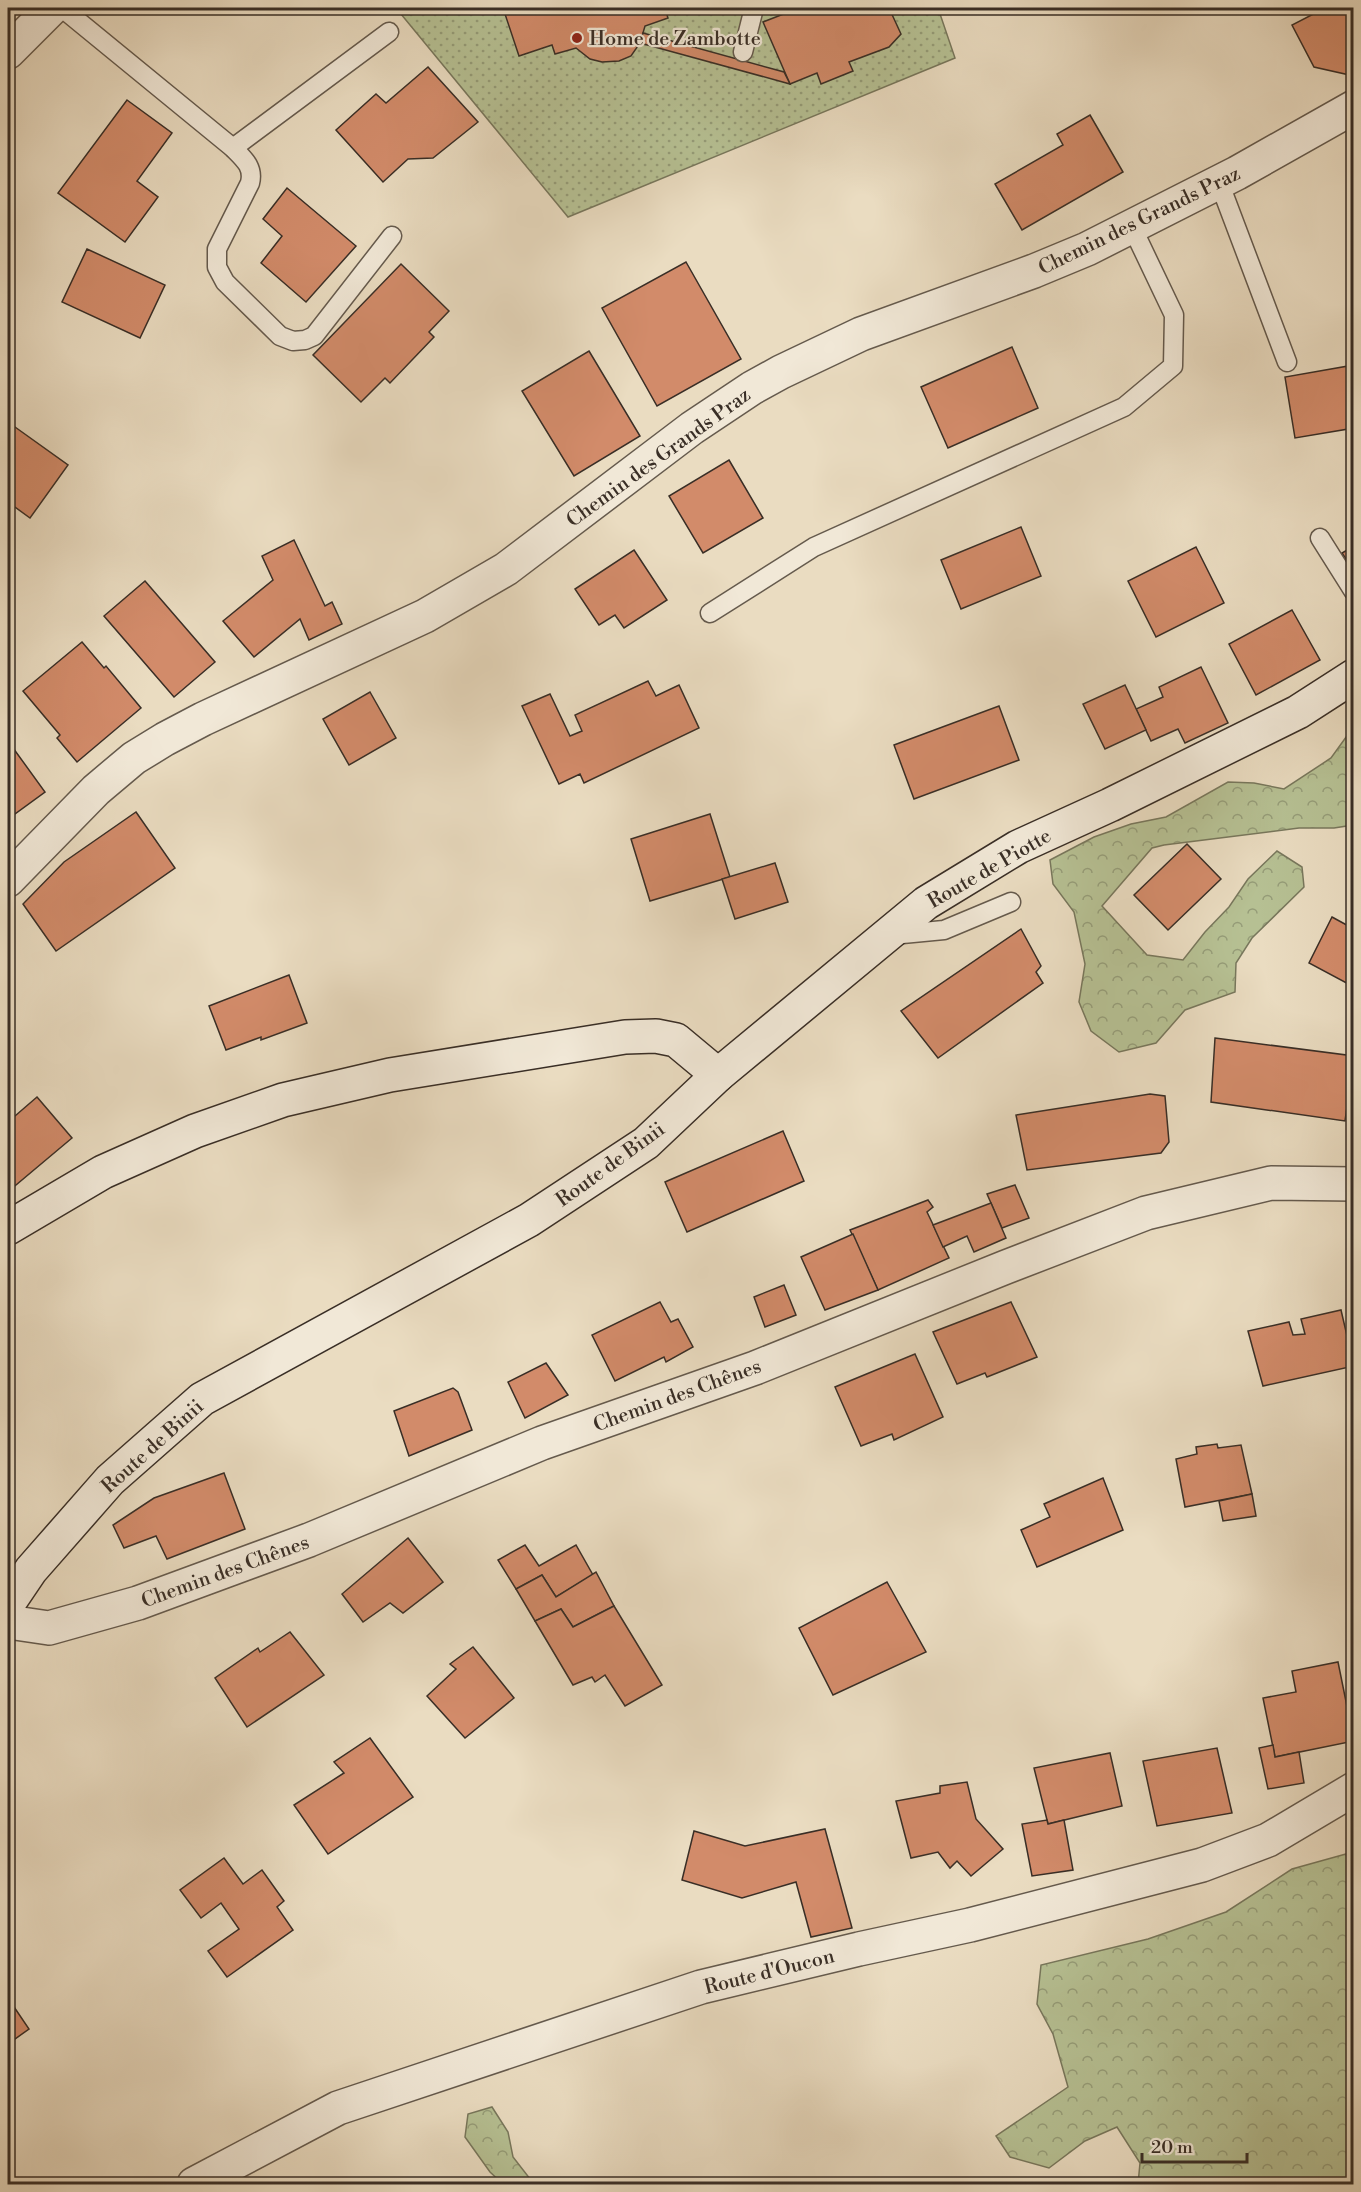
<svg xmlns="http://www.w3.org/2000/svg" width="1361" height="2192" viewBox="0 0 1361 2192" font-family="'Libre Bodoni',serif">
<style>
.green{fill:url(#green-dots);stroke:#78775c;stroke-width:1.5}
.forest{fill:url(#forest-crowns);stroke:#78775c;stroke-width:1.5}
.building{fill:#d28b6a;stroke:#392e26;stroke-width:1.5}
.lines{fill:none;stroke-linecap:round;stroke-linejoin:round}
.lane-casing{stroke:#655a4d;stroke-width:21}
.street-casing{stroke:#655a4d;stroke-width:36}
.secondary-casing{stroke:#392e26;stroke-width:36}
.lane{stroke:#f1e8d7;stroke-width:18}
.street{stroke:#f1e8d7;stroke-width:33}
.secondary{stroke:#f1e8d7;stroke-width:33}
.poi-dot{fill:#8f2418;stroke:#f1e8d7;stroke-width:2}
.labels{text-anchor:middle;stroke-width:4.5;stroke-linejoin:round;paint-order:stroke}
.poi-label{font-size:20px;fill:#392e26;stroke:#f1e8d7;text-anchor:start}
.street-label{font-size:20px;fill:#392e26;stroke:#f1e8d7}
</style>
<defs>
<pattern id="green-dots" width="8" height="8" patternUnits="userSpaceOnUse" patternTransform="scale(1.5)"><rect width="8" height="8" fill="#b6c093"/><path d="M2 2h.1M6 6h.1" fill="none" stroke="#959c78" stroke-width="1.8" stroke-linecap="round"/></pattern>
<pattern id="forest-crowns" width="20" height="18" patternUnits="userSpaceOnUse" patternTransform="scale(1.5)"><rect width="20" height="18" fill="#b6c093"/><path d="M2 6a3 3 0 1 1 6 0M12 15a3 3 0 1 1 6 0" fill="none" stroke="#959c78"/></pattern>
</defs>
<rect width="100%" height="100%" fill="#eadcc1"/>
<filter id="stains"><feTurbulence type="fractalNoise" baseFrequency=".00333" numOctaves="4"/><feColorMatrix values="0 0 0 0 .2 0 0 0 0 .09 0 0 0 0 .02 0 0 0 .5 -.17"/></filter>
<radialGradient id="worn" r=".72"><stop offset=".6" stop-color="#630" stop-opacity="0"/><stop offset="1" stop-color="#630" stop-opacity=".3"/></radialGradient>
<polygon class="green" points="396,8 938,8 955,58 568,217"/>
<g class="forest">
<polygon points="1349,733 1353,733 1353,825 1334,828 1299,828 1164,845 1152,848 1102,906 1147,955 1183,960 1205,932 1229,907 1248,879 1277,851 1302,867 1304,887 1252,938 1236,963 1235,992 1185,1010 1156,1043 1119,1052 1091,1031 1079,1002 1085,964 1074,912 1053,884 1050,860 1094,837 1131,824 1166,817 1228,782 1254,783 1284,789 1331,758"/>
<polygon points="1353,1852 1353,2184 1138,2184 1140,2163 1117,2127 1085,2141 1049,2168 1010,2157 996,2136 1068,2087 1053,2034 1037,2004 1041,1965 1148,1939 1226,1912 1292,1869"/>
<polygon points="492,2107 508,2132 513,2157 534,2184 503,2184 490,2172 465,2137 468,2114"/>
</g>
<g class="building">
<polygon points="503,8 669,8 665,9 668,18 645,26 640,43 631,56 619,61 602,62 590,59 576,48 555,54 552,45 519,56"/>
<polygon points="799,8 889,8 901,34 889,47 849,62 853,71 821,84 817,73 790,84 763,22"/>
<polygon points="1325,8 1354,8 1354,76 1314,67 1292,25"/>
<polygon points="643,33 784,72 790,84 640,43"/>
<polygon points="428,67 478,122 433,158 408,159 383,182 336,130 376,94 386,103"/>
<polygon points="127,100 172,133 137,181 158,197 125,242 58,193"/>
<polygon points="1090,115 1123,172 1022,230 995,184 1063,145 1057,134"/>
<polygon points="1354,154 1354,201 1347,200"/>
<polygon points="287,188 356,246 306,302 261,263 282,236 263,219"/>
<polygon points="87,249 165,285 140,338 62,302"/>
<polygon points="686,262 741,359 657,406 602,308"/>
<polygon points="401,264 449,311 429,332 434,337 390,383 385,378 361,402 313,355"/>
<polygon points="1012,347 1038,408 948,448 921,387"/>
<polygon points="589,351 640,436 574,476 522,391"/>
<polygon points="1354,365 1354,428 1295,438 1285,377"/>
<polygon points="8,422 68,465 30,518 8,502"/>
<polygon points="729,460 763,518 703,553 669,496"/>
<polygon points="1021,527 1041,576 961,609 941,560"/>
<polygon points="294,540 325,606 332,602 342,624 309,640 300,619 254,657 223,621 273,580 262,556"/>
<polygon points="1354,546 1354,571 1342,553"/>
<polygon points="1196,547 1224,603 1156,637 1128,581"/>
<polygon points="634,550 667,600 624,628 615,615 599,625 575,589"/>
<polygon points="145,581 215,662 174,697 104,616"/>
<polygon points="1292,610 1320,660 1256,695 1229,644"/>
<polygon points="82,642 104,668 106,666 141,708 77,762 57,738 60,735 23,691"/>
<polygon points="1201,667 1228,723 1185,743 1178,729 1151,741 1136,709 1163,697 1159,687"/>
<polygon points="648,681 656,696 679,685 699,728 584,783 580,774 559,784 522,706 550,694 570,736 582,731 575,715"/>
<polygon points="1125,685 1146,730 1105,749 1083,704"/>
<polygon points="370,692 396,738 349,765 323,719"/>
<polygon points="999,706 1019,760 914,799 894,745"/>
<polygon points="8,741 45,792 8,819"/>
<polygon points="136,812 175,868 56,951 23,904 64,862"/>
<polygon points="710,814 730,877 650,901 631,839"/>
<polygon points="1187,844 1221,879 1168,930 1134,895"/>
<polygon points="775,863 788,902 735,919 722,879"/>
<polygon points="1332,917 1354,929 1354,987 1309,963"/>
<polygon points="1021,929 1041,966 1036,972 1043,983 938,1058 901,1011"/>
<polygon points="289,975 307,1023 261,1040 261,1037 226,1050 209,1006"/>
<polygon points="1215,1038 1354,1056 1345,1121 1211,1102"/>
<polygon points="1150,1094 1165,1096 1169,1142 1161,1153 1027,1170 1016,1115"/>
<polygon points="37,1097 72,1138 10,1190 8,1188 8,1122"/>
<polygon points="783,1131 804,1181 687,1232 665,1182"/>
<polygon points="1015,1185 1029,1218 1002,1228 987,1194"/>
<polygon points="928,1200 933,1207 927,1212 949,1258 878,1290 850,1230"/>
<polygon points="991,1203 1006,1238 974,1252 967,1236 943,1247 933,1225"/>
<polygon points="853,1234 878,1290 825,1310 801,1257"/>
<polygon points="784,1285 796,1315 765,1327 754,1297"/>
<polygon points="660,1302 671,1322 678,1319 693,1347 666,1362 664,1357 615,1381 592,1335"/>
<polygon points="1011,1302 1037,1357 987,1377 985,1373 957,1384 933,1332"/>
<polygon points="1341,1310 1354,1366 1263,1386 1248,1331 1289,1322 1293,1335 1305,1334 1301,1319"/>
<polygon points="915,1354 943,1417 894,1440 892,1434 861,1446 835,1387"/>
<polygon points="546,1363 568,1395 525,1418 508,1382"/>
<polygon points="453,1388 458,1392 472,1430 409,1456 394,1411"/>
<polygon points="1217,1444 1218,1448 1241,1445 1252,1494 1185,1507 1176,1459 1197,1454 1196,1447"/>
<polygon points="224,1473 245,1529 167,1559 156,1536 124,1548 113,1525 154,1498"/>
<polygon points="1103,1478 1123,1530 1037,1567 1021,1530 1050,1517 1044,1504"/>
<polygon points="1252,1494 1256,1516 1223,1521 1219,1501"/>
<polygon points="408,1538 443,1582 403,1613 390,1603 363,1622 342,1594"/>
<polygon points="525,1545 539,1566 576,1545 593,1575 556,1597 542,1575 516,1589 498,1560"/>
<polygon points="596,1572 614,1606 573,1627 561,1609 535,1621 516,1589 542,1575 556,1597"/>
<polygon points="887,1582 926,1652 833,1695 799,1628"/>
<polygon points="614,1606 662,1685 625,1706 605,1675 595,1682 592,1677 573,1685 535,1621 561,1609 573,1627"/>
<polygon points="290,1632 324,1675 247,1727 215,1678 258,1648 260,1652"/>
<polygon points="473,1647 514,1698 465,1738 427,1696 456,1669 450,1664"/>
<polygon points="1338,1662 1354,1741 1275,1757 1263,1698 1296,1692 1292,1671"/>
<polygon points="370,1738 413,1797 328,1854 294,1805 344,1773 334,1762"/>
<polygon points="1273,1745 1275,1757 1299,1752 1304,1783 1268,1789 1259,1748"/>
<polygon points="1217,1748 1232,1813 1157,1826 1143,1761"/>
<polygon points="1110,1753 1122,1806 1048,1824 1034,1768"/>
<polygon points="967,1782 976,1819 1003,1849 971,1876 957,1861 950,1868 938,1852 911,1858 896,1801 940,1793 940,1786"/>
<polygon points="1047,1820 1048,1824 1064,1820 1073,1870 1032,1876 1022,1824"/>
<polygon points="825,1829 852,1928 811,1937 796,1882 742,1898 682,1880 694,1831 745,1846"/>
<polygon points="224,1858 243,1884 262,1870 284,1901 277,1907 293,1930 227,1977 208,1951 239,1929 221,1903 201,1918 180,1890"/>
<polygon points="8,1998 29,2029 8,2044"/>
</g>
<g class="lines">
<g class="lane-casing">
<g id="lane">
<path d="M62,8L233,148C244,159 254,167 250,183L217,249V267L225,282L280,336L293,341L305,340L314,336L392,236"/>
<polyline points="743,52 754,8"/>
<polyline points="233,148 389,32"/>
<polyline points="1219,182 1287,362"/>
<polyline points="1320,538 1354,592"/>
<polyline points="710,613 814,547 1124,407 1173,366 1174,315 1132,227"/>
<polyline points="892,935 944,930 1011,902"/>
</g>
</g>
<g class="street-casing">
<g id="street">
<polyline points="8,52 52,8"/>
<polyline points="8,880 96,790 134,758 165,739 203,719 425,616 506,569 692,428 752,388 781,372 861,334 1034,271 1087,249 1237,173 1354,107"/>
<polyline points="8,1619 15,1623 49,1628 138,1603 309,1540 542,1443 755,1368 1006,1267 1146,1213 1271,1183 1354,1184"/>
<polyline points="194,2184 338,2108 701,1987 859,1949 970,1925 1202,1865 1268,1840 1354,1789"/>
</g>
</g>
<g class="secondary-casing">
<g id="secondary">
<polyline points="8,1228 103,1172 195,1131 283,1100 390,1075 625,1037 656,1036 676,1040 718,1075"/>
<polyline points="8,1604 31,1570 110,1480 202,1399 529,1220 646,1143 718,1075 926,903 1018,847 1110,805 1298,712 1354,676"/>
</g>
</g>
<use href="#lane" class="lane"/>
<use href="#street" class="street"/>
<use href="#secondary" class="secondary"/>
</g>
<circle class="poi-dot" cx="577" cy="38" r="6"/>
<g class="labels">
<g class="poi-label">
<text x="589" y="45">Home de Zambotte</text>
</g>
<g class="street-label">
<text transform="translate(1139 220) rotate(-26)" y="7">Chemin des Grands Praz</text>
<text transform="translate(658 457) rotate(-36)" y="7">Chemin des Grands Praz</text>
<text transform="translate(989 868) rotate(-30)" y="7">Route de Piotte</text>
<text transform="translate(610 1164) rotate(-36)" y="7">Route de Binii</text>
<text transform="translate(677 1395) rotate(-20)" y="7">Chemin des Chênes</text>
<text transform="translate(152 1446) rotate(-42)" y="7">Route de Binii</text>
<text transform="translate(225 1571) rotate(-20)" y="7">Chemin des Chênes</text>
<text transform="translate(769 1971) rotate(-14)" y="7">Route d'Oucon</text>
</g>
</g>
<rect width="1361" height="2192" fill="none" stroke="#eadcc1" stroke-width="30"/>
<rect x="9" y="9" width="1343" height="2174" fill="none" stroke="#392e26" stroke-width="3"/>
<rect x="15" y="15" width="1331" height="2162" fill="none" stroke="#392e26" stroke-width="1.5"/>
<path d="M1142 2153v9h105v-9" fill="none" stroke="#392e26" stroke-width="3"/>
<text x="1151" y="2153" font-size="18" fill="#392e26" stroke="#f1e8d7" stroke-width="4.5" paint-order="stroke">20 m</text>
<rect width="100%" height="100%" filter="url(#stains)"/>
<rect width="100%" height="100%" fill="url(#worn)"/>
</svg>
